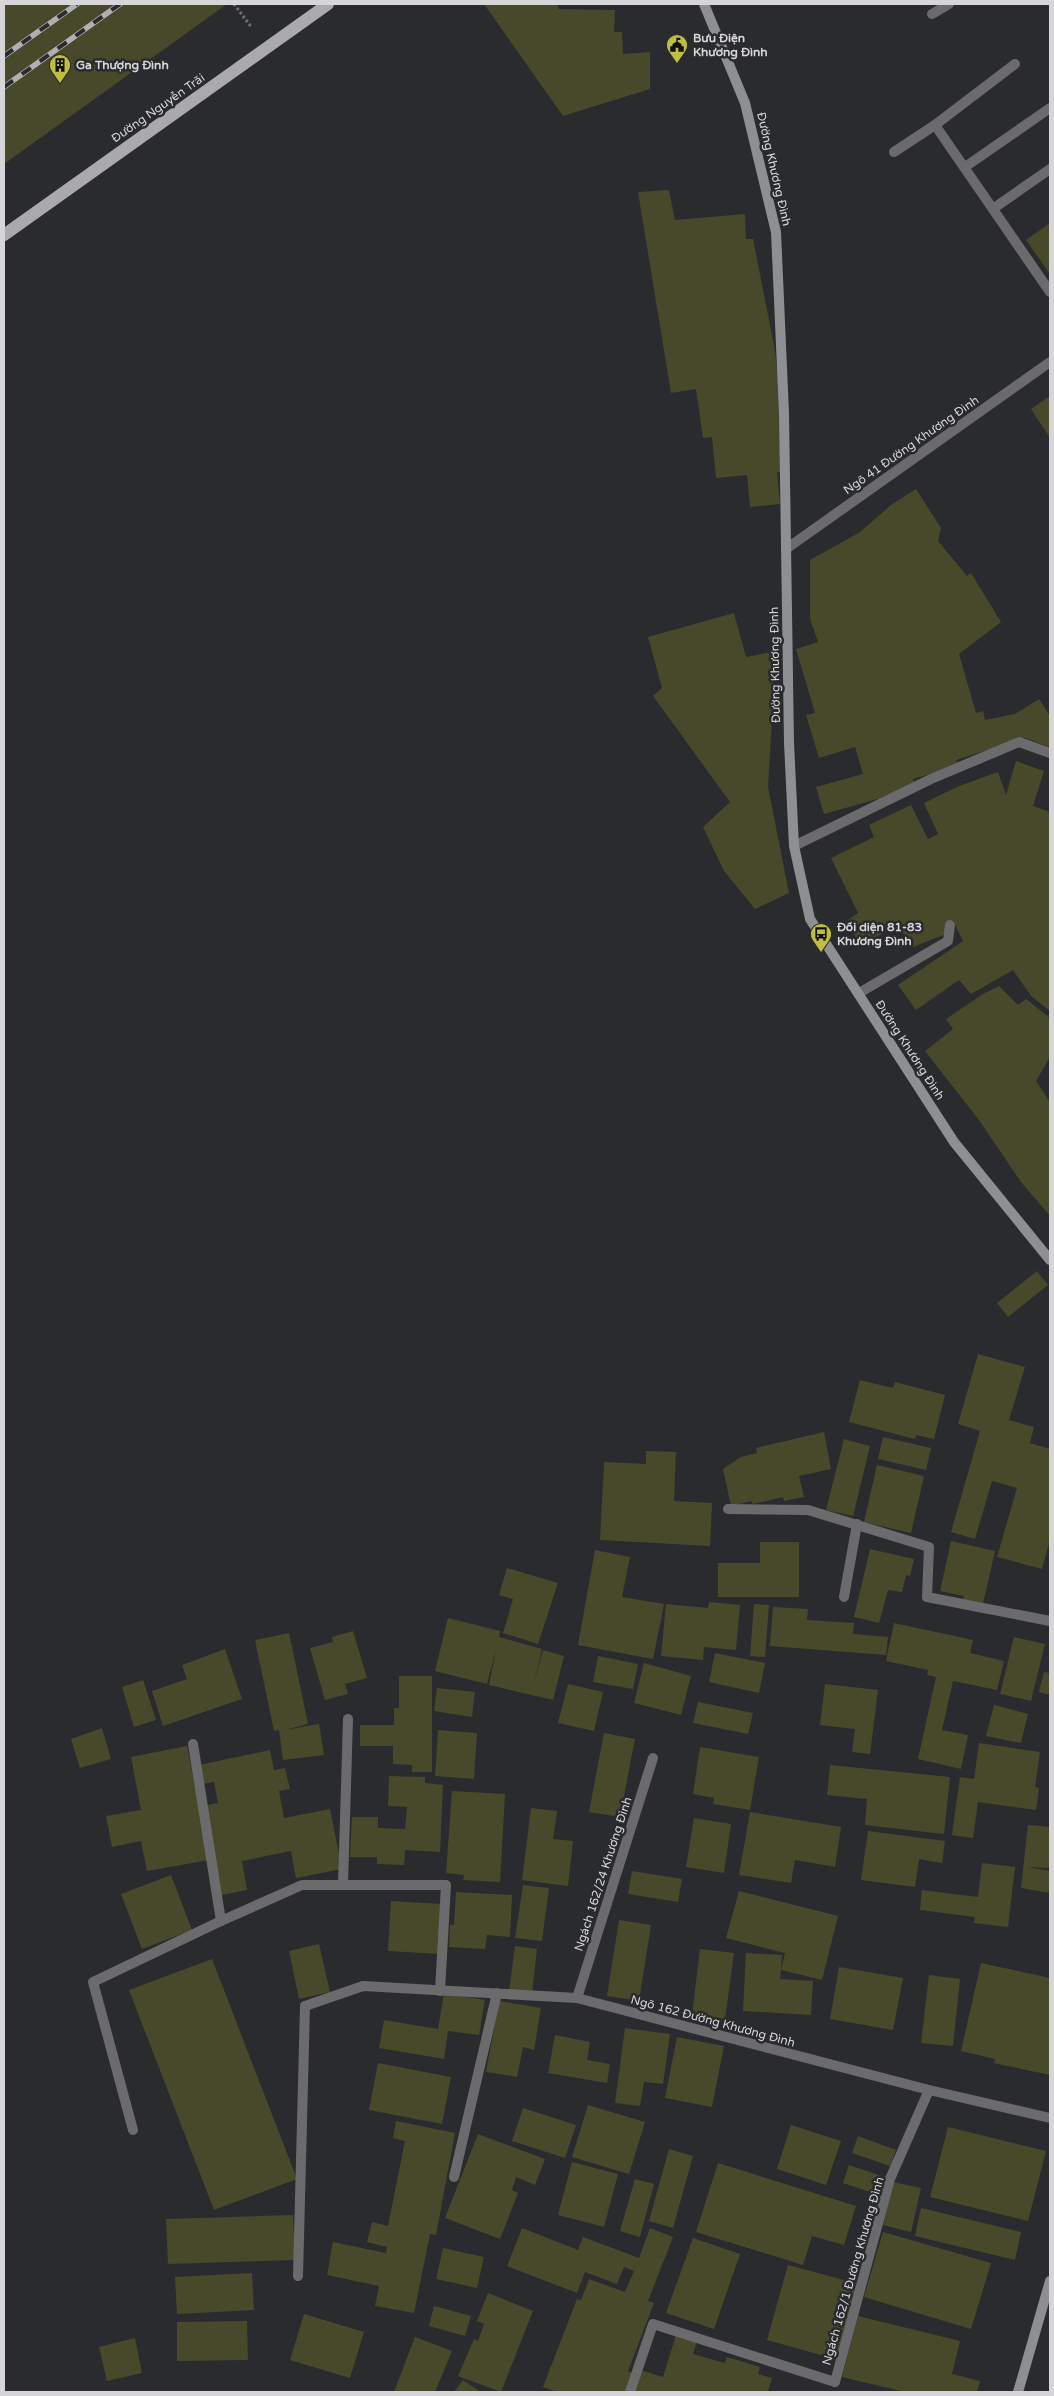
<svg xmlns="http://www.w3.org/2000/svg" width="1054" height="2396" viewBox="0 0 1054 2396" font-family="'Varela Round',sans-serif">
<style>
.building{fill:#48492a}
.lines{fill:none;stroke-linecap:round;stroke-linejoin:round}
.path{stroke:#6e6e71;stroke-width:3;stroke-dasharray:2.5 2.5;stroke-linecap:butt}
.lane{stroke:#6b6b6d;stroke-width:10}
.secondary{stroke:#8e8f92;stroke-width:10}
.primary{stroke:#aaaaae;stroke-width:12}
.rail-casing{stroke:#b0b0b3;stroke-width:5.5}
.rail{stroke:#2a2b2e;stroke-width:4;stroke-dasharray:11;stroke-linecap:butt}
.labels{text-anchor:middle;stroke-width:5;stroke-linejoin:round;paint-order:stroke}
.poi-label{font-size:12px;font-weight:bold;fill:#d6d6d8;stroke:#2a2b2e;text-anchor:start}
.street-label{font-size:12px;fill:#d6d6d8;stroke:#2a2b2e}
</style>
<rect width="100%" height="100%" fill="#2a2b2e"/>
<g class="building">
<polygon points="4,4 227,4 4,164"/>
<polygon points="484,4 557,4 559,9 615,10 614,32 622,32 623,54 650,52 650,89 563,116"/>
<polygon points="669,190 675,220 745,214 746,239 753,239 775,351 780,397 783,472 777,472 780,504 750,507 747,475 716,478 712,437 703,438 696,389 671,393 638,192"/>
<polygon points="1050,223 1050,274 1026,240"/>
<polygon points="1050,396 1050,438 1031,409"/>
<polygon points="916,489 941,528 938,541 967,576 971,573 1001,622 959,654 976,713 983,711 985,720 1015,714 1039,699 1050,716 1050,747 1025,738 956,760 958,766 913,779 914,784 903,792 824,814 816,787 863,774 855,747 819,758 806,715 815,713 796,649 818,642 810,619 810,560 860,532 891,505"/>
<polygon points="734,613 746,657 776,651 768,787 789,893 755,909 724,871 703,827 730,802 653,696 662,688 648,637"/>
<polygon points="1016,761 1044,771 1033,806 1050,812 1050,1011 1031,996 1013,970 971,994 959,980 916,1010 898,985 963,941 953,920 948,921 946,934 913,947 898,926 859,945 848,920 858,913 831,858 874,837 869,825 911,805 928,839 938,834 924,803 959,786 998,772 1006,795"/>
<polygon points="999,986 1018,1005 1026,999 1050,1018 1050,1057 1036,1081 1050,1102 1050,1216 1021,1182 979,1120 925,1051 953,1029 946,1019 983,994"/>
<polygon points="1037,1271 1048,1285 1008,1317 997,1303"/>
<polygon points="978,1354 1025,1367 1009,1420 1034,1427 1030,1443 1050,1449 1050,1540 1042,1569 997,1557 1017,1488 992,1481 975,1539 951,1532 980,1431 958,1424"/>
<polygon points="860,1380 893,1388 895,1382 945,1395 934,1439 916,1435 915,1439 849,1422"/>
<polygon points="824,1432 831,1469 799,1476 804,1497 784,1501 783,1497 753,1504 751,1501 731,1506 723,1469 741,1457 757,1453 756,1448"/>
<polygon points="883,1437 931,1448 926,1470 878,1459"/>
<polygon points="844,1439 870,1446 853,1516 826,1510"/>
<polygon points="646,1451 676,1452 674,1501 712,1503 710,1546 600,1540 604,1462 646,1464"/>
<polygon points="877,1465 924,1476 911,1533 864,1522"/>
<polygon points="951,1541 995,1551 983,1604 963,1600 964,1596 940,1591"/>
<polygon points="760,1542 799,1542 799,1597 718,1597 718,1563 760,1563"/>
<polygon points="870,1549 914,1559 910,1576 906,1575 902,1592 888,1590 879,1623 854,1617"/>
<polygon points="595,1550 630,1557 622,1597 664,1604 653,1659 578,1645"/>
<polygon points="507,1568 558,1583 538,1644 503,1633 513,1599 499,1595"/>
<polygon points="709,1602 740,1605 736,1650 704,1647 703,1660 661,1656 666,1604 708,1608"/>
<polygon points="754,1604 769,1605 765,1657 750,1656"/>
<polygon points="773,1607 808,1609 807,1620 854,1623 853,1634 888,1637 886,1655 770,1646"/>
<polygon points="448,1618 500,1631 499,1637 542,1649 534,1683 543,1650 564,1656 553,1700 489,1685 496,1649 487,1684 435,1671"/>
<polygon points="894,1623 973,1640 970,1653 1004,1661 997,1690 953,1681 942,1730 968,1735 961,1769 918,1759 936,1677 927,1675 928,1670 886,1661"/>
<polygon points="353,1631 367,1678 345,1684 348,1694 325,1700 310,1648 333,1642 332,1637"/>
<polygon points="289,1633 308,1724 284,1730 319,1724 324,1755 283,1760 279,1730 274,1731 255,1640"/>
<polygon points="1014,1637 1045,1644 1031,1701 1000,1694"/>
<polygon points="225,1649 242,1699 163,1726 152,1691 187,1679 182,1665"/>
<polygon points="715,1653 765,1663 759,1693 709,1682"/>
<polygon points="598,1656 638,1664 633,1689 593,1682"/>
<polygon points="644,1663 691,1676 681,1715 634,1703"/>
<polygon points="1044,1672 1050,1673 1050,1695 1039,1692"/>
<polygon points="399,1676 432,1676 432,1772 412,1772 412,1765 393,1764 393,1746 360,1746 360,1725 394,1725 394,1708 399,1708"/>
<polygon points="143,1680 156,1720 134,1727 122,1687"/>
<polygon points="568,1684 603,1692 594,1731 558,1723"/>
<polygon points="825,1684 878,1690 870,1754 852,1752 855,1729 820,1725"/>
<polygon points="437,1688 475,1692 472,1717 434,1711"/>
<polygon points="698,1702 753,1713 748,1734 693,1723"/>
<polygon points="994,1705 1028,1714 1021,1743 986,1736"/>
<polygon points="102,1728 111,1759 80,1768 71,1739"/>
<polygon points="438,1730 477,1733 474,1779 435,1776"/>
<polygon points="604,1733 635,1739 620,1817 589,1812"/>
<polygon points="979,1743 1040,1752 1035,1787 1039,1788 1036,1810 978,1802 973,1838 952,1835 960,1777 974,1779"/>
<polygon points="187,1746 209,1860 147,1871 141,1841 112,1847 106,1816 141,1810 131,1757"/>
<polygon points="700,1747 759,1757 750,1810 713,1804 714,1798 693,1794"/>
<polygon points="270,1750 274,1770 285,1768 290,1789 279,1791 284,1818 330,1809 342,1869 296,1878 291,1851 242,1861 247,1890 222,1895 203,1806 218,1803 214,1782 203,1784 199,1765"/>
<polygon points="830,1765 950,1777 944,1834 865,1825 867,1799 827,1795"/>
<polygon points="389,1776 425,1777 425,1783 443,1785 440,1852 405,1850 404,1865 377,1864 377,1857 350,1857 352,1817 378,1817 378,1828 405,1829 407,1807 388,1806"/>
<polygon points="452,1791 505,1794 500,1882 463,1880 464,1875 446,1873"/>
<polygon points="531,1808 557,1811 553,1839 573,1841 568,1886 522,1880"/>
<polygon points="750,1812 841,1827 835,1867 795,1860 791,1883 739,1875"/>
<polygon points="694,1818 731,1824 724,1873 686,1867"/>
<polygon points="1028,1825 1050,1827 1050,1868 1028,1867 1050,1871 1050,1893 1021,1888"/>
<polygon points="868,1831 945,1841 942,1863 919,1859 915,1887 861,1880"/>
<polygon points="982,1863 1015,1867 1008,1927 974,1923 975,1917 920,1910 922,1890 978,1897"/>
<polygon points="632,1871 682,1879 678,1902 628,1894"/>
<polygon points="171,1875 192,1930 142,1949 121,1894"/>
<polygon points="523,1885 549,1888 542,1941 515,1938"/>
<polygon points="739,1891 838,1916 822,1980 781,1970 780,1979 813,1981 811,2015 743,2011 746,1953 782,1955 781,1970 785,1953 726,1938"/>
<polygon points="456,1892 512,1895 510,1937 487,1935 485,1949 449,1947 450,1925 454,1925"/>
<polygon points="391,1901 443,1904 440,1954 388,1951"/>
<polygon points="619,1920 651,1925 639,2001 607,1996"/>
<polygon points="319,1944 330,1992 299,1999 289,1951"/>
<polygon points="515,1946 537,1949 532,1993 509,1991"/>
<polygon points="700,1949 734,1953 725,2019 692,2015"/>
<polygon points="212,1959 297,2179 214,2210 129,1990"/>
<polygon points="981,1963 1050,1978 1050,2075 994,2063 995,2059 961,2051"/>
<polygon points="839,1967 903,1978 893,2030 830,2019"/>
<polygon points="929,1975 960,1979 953,2046 921,2043"/>
<polygon points="444,1993 485,2000 479,2035 448,2031 444,2059 379,2048 384,2020 438,2029"/>
<polygon points="499,2001 541,2008 534,2050 523,2047 517,2077 486,2072"/>
<polygon points="625,2028 670,2034 663,2084 644,2082 640,2106 615,2103"/>
<polygon points="555,2035 590,2042 587,2060 610,2064 607,2083 548,2073"/>
<polygon points="677,2037 724,2046 712,2107 665,2098"/>
<polygon points="378,2063 451,2077 442,2124 369,2110"/>
<polygon points="588,2105 645,2122 629,2174 572,2157"/>
<polygon points="523,2108 576,2125 565,2158 512,2141"/>
<polygon points="396,2121 455,2133 436,2235 430,2234 414,2313 375,2306 379,2286 327,2275 333,2242 386,2253 387,2247 367,2242 372,2222 388,2226 405,2141 393,2138"/>
<polygon points="791,2125 841,2141 826,2185 777,2169"/>
<polygon points="948,2127 1046,2151 1028,2221 930,2197"/>
<polygon points="478,2134 545,2159 535,2185 516,2177 512,2190 518,2193 500,2239 445,2218"/>
<polygon points="858,2136 896,2150 890,2166 852,2153"/>
<polygon points="669,2149 693,2156 673,2228 649,2221"/>
<polygon points="572,2162 618,2174 604,2227 558,2215"/>
<polygon points="718,2163 856,2206 844,2245 812,2236 803,2265 696,2232"/>
<polygon points="849,2165 885,2177 879,2195 843,2183"/>
<polygon points="635,2179 654,2184 640,2237 620,2231"/>
<polygon points="893,2182 921,2188 911,2232 883,2225"/>
<polygon points="921,2208 1021,2232 1015,2260 915,2236"/>
<polygon points="293,2215 295,2260 168,2264 166,2219"/>
<polygon points="522,2228 578,2250 583,2237 639,2258 650,2228 673,2237 648,2301 654,2303 628,2371 633,2373 626,2392 557,2392 543,2387 577,2299 581,2300 589,2279 625,2292 634,2271 624,2267 617,2284 585,2272 577,2293 507,2266"/>
<polygon points="883,2232 991,2263 971,2329 864,2297"/>
<polygon points="693,2238 740,2254 714,2329 666,2313"/>
<polygon points="443,2248 484,2257 477,2288 436,2279"/>
<polygon points="788,2265 859,2284 839,2360 767,2340"/>
<polygon points="252,2273 254,2310 177,2314 175,2277"/>
<polygon points="488,2293 533,2311 501,2392 458,2376 474,2339 478,2341 484,2324 477,2321"/>
<polygon points="434,2306 471,2316 465,2336 429,2326"/>
<polygon points="304,2314 364,2332 350,2378 290,2360"/>
<polygon points="858,2316 960,2341 952,2374 980,2381 977,2392 905,2392 842,2377"/>
<polygon points="247,2321 248,2360 177,2361 177,2322"/>
<polygon points="676,2335 697,2341 693,2354 725,2363 727,2357 760,2367 758,2374 772,2378 768,2392 634,2392 640,2370 663,2377"/>
<polygon points="415,2337 452,2351 435,2392 394,2392"/>
<polygon points="135,2338 142,2373 107,2381 99,2347"/>
<polygon points="463,2380 481,2392 454,2392"/>
</g>
<g class="lines">
<polyline class="path" points="234,4 252,28"/>
<g class="lane">
<polyline points="932,14 949,4"/>
<polyline points="935,125 1015,64"/>
<polyline points="894,152 935,125 1050,292"/>
<polyline points="965,167 1050,108"/>
<polyline points="994,208 1050,169"/>
<polyline points="786,549 1050,362"/>
<polyline points="794,846 931,779 1019,742 1050,753"/>
<polyline points="859,993 948,941 950,925"/>
<polyline points="728,1509 808,1510 929,1547 927,1597 1050,1621"/>
<polyline points="844,1597 857,1524"/>
<polyline points="193,1744 221,1921"/>
<polyline points="343,1885 348,1719"/>
<polyline points="577,1998 653,1758"/>
<polyline points="133,2130 93,1982 221,1921 302,1885 446,1885 440,1991"/>
<polyline points="454,2177 497,1993"/>
<polyline points="298,2276 305,2006 363,1986 577,1998 929,2090 1050,2118"/>
<polyline points="630,2392 653,2324 835,2382 890,2179 929,2090"/>
</g>
<g class="secondary">
<polyline points="704,4 745,103 776,232 784,413 789,743 794,846 810,919 954,1142 1050,1260"/>
<polyline points="1018,2392 1050,2281"/>
</g>
<polyline class="primary" points="4,235 328,4"/>
<g class="rail-casing">
<g id="rail">
<polyline points="4,56 77,4"/>
<polyline points="4,87 120,4"/>
</g>
</g>
<use href="#rail" class="rail"/>
</g>
<defs>
<g id="civic-pin" transform="scale(1.125)"><path d="M0 17L-7.5 6A9.5 9.5 0 1 1 7.5 6Z" fill="#bebf42" stroke="#2a2b2e"/><path d="M-.6-6.5H3V-4.5H.6V-3L4-1V1h2V6H-6V1h2V-1L-.6-3ZM-1.2 2.5V6h2.4V2.5Z" fill="#111"/></g>
<g id="building-pin" transform="scale(1.125)"><path d="M0 17L-7.5 6A9.5 9.5 0 1 1 7.5 6Z" fill="#bebf42" stroke="#2a2b2e"/><path d="M-4-6H4V6H1V3H-1V6H-4ZM-2.5-4.3h1.7v1.8h-1.7ZM.8-4.3h1.7v1.8H.8ZM-2.5-1h1.7V.8h-1.7ZM.8-1h1.7V.8H.8Z" fill="#111"/></g>
<g id="bus-pin" transform="scale(1.125)"><path d="M0 17L-7.5 6A9.5 9.5 0 1 1 7.5 6Z" fill="#bebf42" stroke="#2a2b2e"/><path d="M-5-6H5V4H4V6H2V4H-2V6H-4V4H-5ZM-3.5-4V0h7V-4ZM-3.5 1.2v1.5H-2V1.2ZM2 1.2v1.5H3.5V1.2Z" fill="#111"/></g>
</defs>
<g fill-rule="evenodd">
<use href="#civic-pin" x="677" y="45"/>
<use href="#building-pin" x="60" y="65"/>
<use href="#bus-pin" x="821" y="934"/>
</g>
<g class="labels">
<g class="poi-label">
<text x="693" y="42">Bưu Điện<tspan x="693" dy="14">Khương Đình</tspan></text>
<text x="76" y="69">Ga Thượng Đình</text>
<text x="837" y="931">Đối diện 81-83<tspan x="837" dy="14">Khương Đình</tspan></text>
</g>
<g class="street-label">
<text transform="translate(158 108) rotate(-35)" y="4">Đường Nguyễn Trãi</text>
<text transform="translate(774 169) rotate(77)" y="4">Đường Khương Đình</text>
<text transform="translate(911 445) rotate(-35)" y="4">Ngõ 41 Đường Khương Đình</text>
<text transform="translate(775 665) rotate(-91)" y="4">Đường Khương Đình</text>
<text transform="translate(910 1050) rotate(57)" y="4">Đường Khương Đình</text>
<text transform="translate(603 1874) rotate(-72)" y="4">Ngách 162/24 Khương Đình</text>
<text transform="translate(713 2021) rotate(15)" y="4">Ngõ 162 Đường Khương Đình</text>
<text transform="translate(853 2271) rotate(-74)" y="4">Ngách 162/1 Đường Khương Đình</text>
</g>
</g>
<rect width="1054" height="2396" fill="none" stroke="#d6d6d8" stroke-width="10"/>
</svg>
